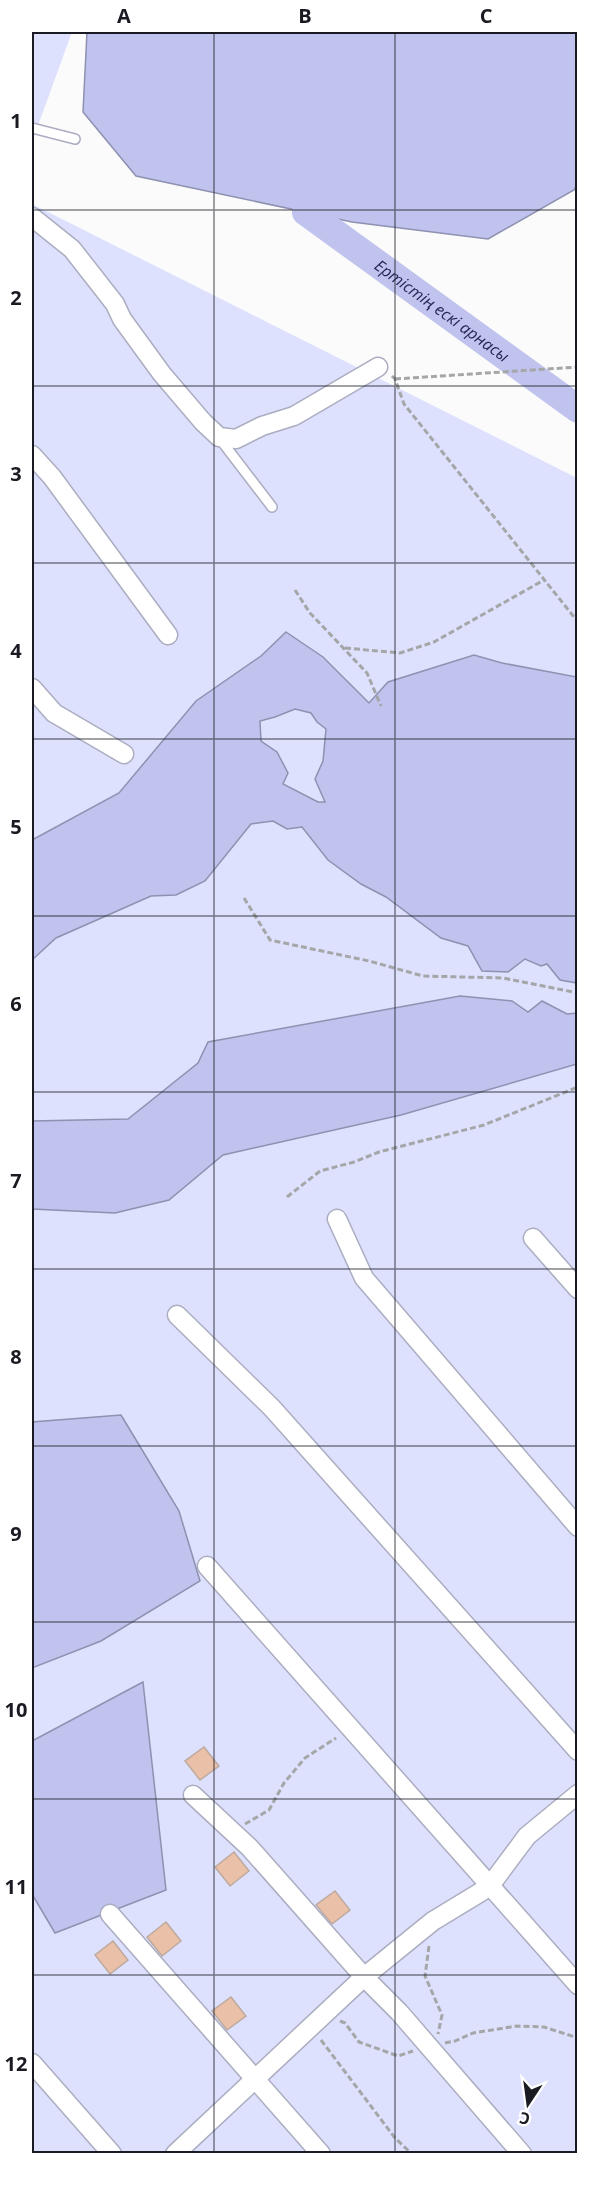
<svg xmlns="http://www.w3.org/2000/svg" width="609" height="2185" viewBox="0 0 609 2185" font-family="'Open Sans',sans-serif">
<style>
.green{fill:#dee1fe}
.water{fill:#c0c3ed;stroke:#8e91b0;stroke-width:1.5;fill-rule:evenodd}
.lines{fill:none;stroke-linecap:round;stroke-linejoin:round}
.river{stroke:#c0c3ed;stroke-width:28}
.building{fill:#eac0a8;stroke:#bdaa9f;stroke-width:1.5}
.lane-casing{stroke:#abadc0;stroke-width:12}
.street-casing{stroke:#abadc0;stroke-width:21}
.path{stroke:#a5a6a8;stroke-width:3;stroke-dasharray:6 3;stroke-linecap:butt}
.lane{stroke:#fff;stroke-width:9}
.street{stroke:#fff;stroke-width:18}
.grid{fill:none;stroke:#1a1b22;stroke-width:1.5;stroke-opacity:0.55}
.labels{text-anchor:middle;stroke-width:4.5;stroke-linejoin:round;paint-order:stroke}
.water-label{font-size:16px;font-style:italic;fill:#282659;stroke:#fff}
.neatline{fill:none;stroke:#1a1b22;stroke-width:2}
.grid-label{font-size:20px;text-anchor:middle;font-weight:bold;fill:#1a1b22}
</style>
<rect width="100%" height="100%" fill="#fbfbfb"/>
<g class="green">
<polygon points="32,32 72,32 32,142"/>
<polygon points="32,204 577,478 577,2153 32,2153"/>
</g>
<g class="water">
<polygon points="87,32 577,32 577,185 574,190 488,239 352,222 136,176 83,112"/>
<path d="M286,632L323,657L369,703L388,682L474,655L502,663L577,677V983L560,980L547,964L541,966L525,959L508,972L482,971L468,946L441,938L386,897L361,884L328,860L302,827L287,829L273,821L251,824L205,881L176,895L151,896L56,938L32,960V840L119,793L196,701L261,656ZM295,709L311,713L317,722L326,729L323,761L315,779L325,802H318L283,784L288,773L277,752L261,741L260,721L275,717Z"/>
<polygon points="460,996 512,1001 528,1012 542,1001 567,1014 577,1013 577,1064 401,1115 223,1155 169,1200 115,1213 32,1209 32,1121 128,1119 198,1063 208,1042"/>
<polygon points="121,1415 179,1511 200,1581 101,1641 32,1668 32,1422"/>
<polygon points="143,1682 166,1890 55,1933 32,1894 32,1741"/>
</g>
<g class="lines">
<path class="river" id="s1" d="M306,212L578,409"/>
</g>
<g class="building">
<polygon points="204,1747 219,1766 200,1780 185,1761"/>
<polygon points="234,1852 249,1871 230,1886 215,1867"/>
<polygon points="335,1891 350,1910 332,1924 316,1905"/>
<polygon points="166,1922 181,1941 162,1956 147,1937"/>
<polygon points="113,1941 128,1960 110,1974 95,1955"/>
<polygon points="231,1997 246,2016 227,2030 212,2011"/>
</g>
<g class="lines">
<g class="lane-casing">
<g id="lane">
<polyline points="32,128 75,139"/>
<polyline points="220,439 272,507"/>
</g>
</g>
<g class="street-casing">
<g id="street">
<polyline points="32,217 72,249 115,304 122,319 162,374 203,422 219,437 236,439 262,426 294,416 378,367"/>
<polyline points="32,455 52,477 168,635"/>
<polyline points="32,688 54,713 124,754"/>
<polyline points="337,1219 364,1278 578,1527"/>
<polyline points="533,1238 578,1289"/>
<polyline points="177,1315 272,1408 578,1751"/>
<polyline points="207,1566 578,1985"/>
<polyline points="193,1795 250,1848 364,1977 399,2012 522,2154"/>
<polyline points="110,1914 321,2154"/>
<polyline points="32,2063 112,2154"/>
<polyline points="175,2154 364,1977 433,1921 489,1887 527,1836 578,1794"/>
</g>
</g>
<g class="path">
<polyline points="392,376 395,379 404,404 578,622"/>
<polyline points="395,379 578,367"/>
<polyline points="295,590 310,613 367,673 381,706"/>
<polyline points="345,648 400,653 434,642 544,580"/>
<polyline points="244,898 270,940 369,961 423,976 503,978 578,993"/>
<polyline points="287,1197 320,1171 354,1162 379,1152 484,1125 578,1087"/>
<polyline points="245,1824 269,1810 284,1783 305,1758 336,1738"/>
<polyline points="429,1946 425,1976 442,2015 438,2034"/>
<polyline points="340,2021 345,2023 359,2042 398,2056 413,2051"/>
<polyline points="321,2040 395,2138 412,2154"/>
<polyline points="445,2043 455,2041 473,2033 517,2026 544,2027 578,2038"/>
</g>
<use href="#lane" class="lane"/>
<use href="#street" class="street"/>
</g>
<path class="grid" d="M214,32V2154M395,32V2154M32,210H578M32,386H578M32,563H578M32,739H578M32,916H578M32,1092H578M32,1269H578M32,1446H578M32,1622H578M32,1799H578M32,1975H578"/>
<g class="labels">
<g class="water-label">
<text dy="6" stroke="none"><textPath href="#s1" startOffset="168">Ертістің ескі арнасы</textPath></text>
</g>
</g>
<rect width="609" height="2185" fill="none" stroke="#ffffff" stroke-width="66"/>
<g transform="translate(528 2104) rotate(193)" stroke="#ffffff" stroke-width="4.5" paint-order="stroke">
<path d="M0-4.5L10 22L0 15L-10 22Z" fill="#1a1b22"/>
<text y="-9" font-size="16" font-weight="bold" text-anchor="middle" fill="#1a1b22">С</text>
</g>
<rect x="33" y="33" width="543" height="2119" class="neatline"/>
<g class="grid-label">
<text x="124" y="23">A</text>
<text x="305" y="23">B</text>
<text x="486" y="23">C</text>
<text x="16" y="128">1</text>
<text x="16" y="305">2</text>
<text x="16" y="481">3</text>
<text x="16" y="658">4</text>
<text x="16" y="834">5</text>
<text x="16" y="1011">6</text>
<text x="16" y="1188">7</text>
<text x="16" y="1364">8</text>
<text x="16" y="1541">9</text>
<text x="16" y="1717">10</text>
<text x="16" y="1894">11</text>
<text x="16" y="2071">12</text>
</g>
</svg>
